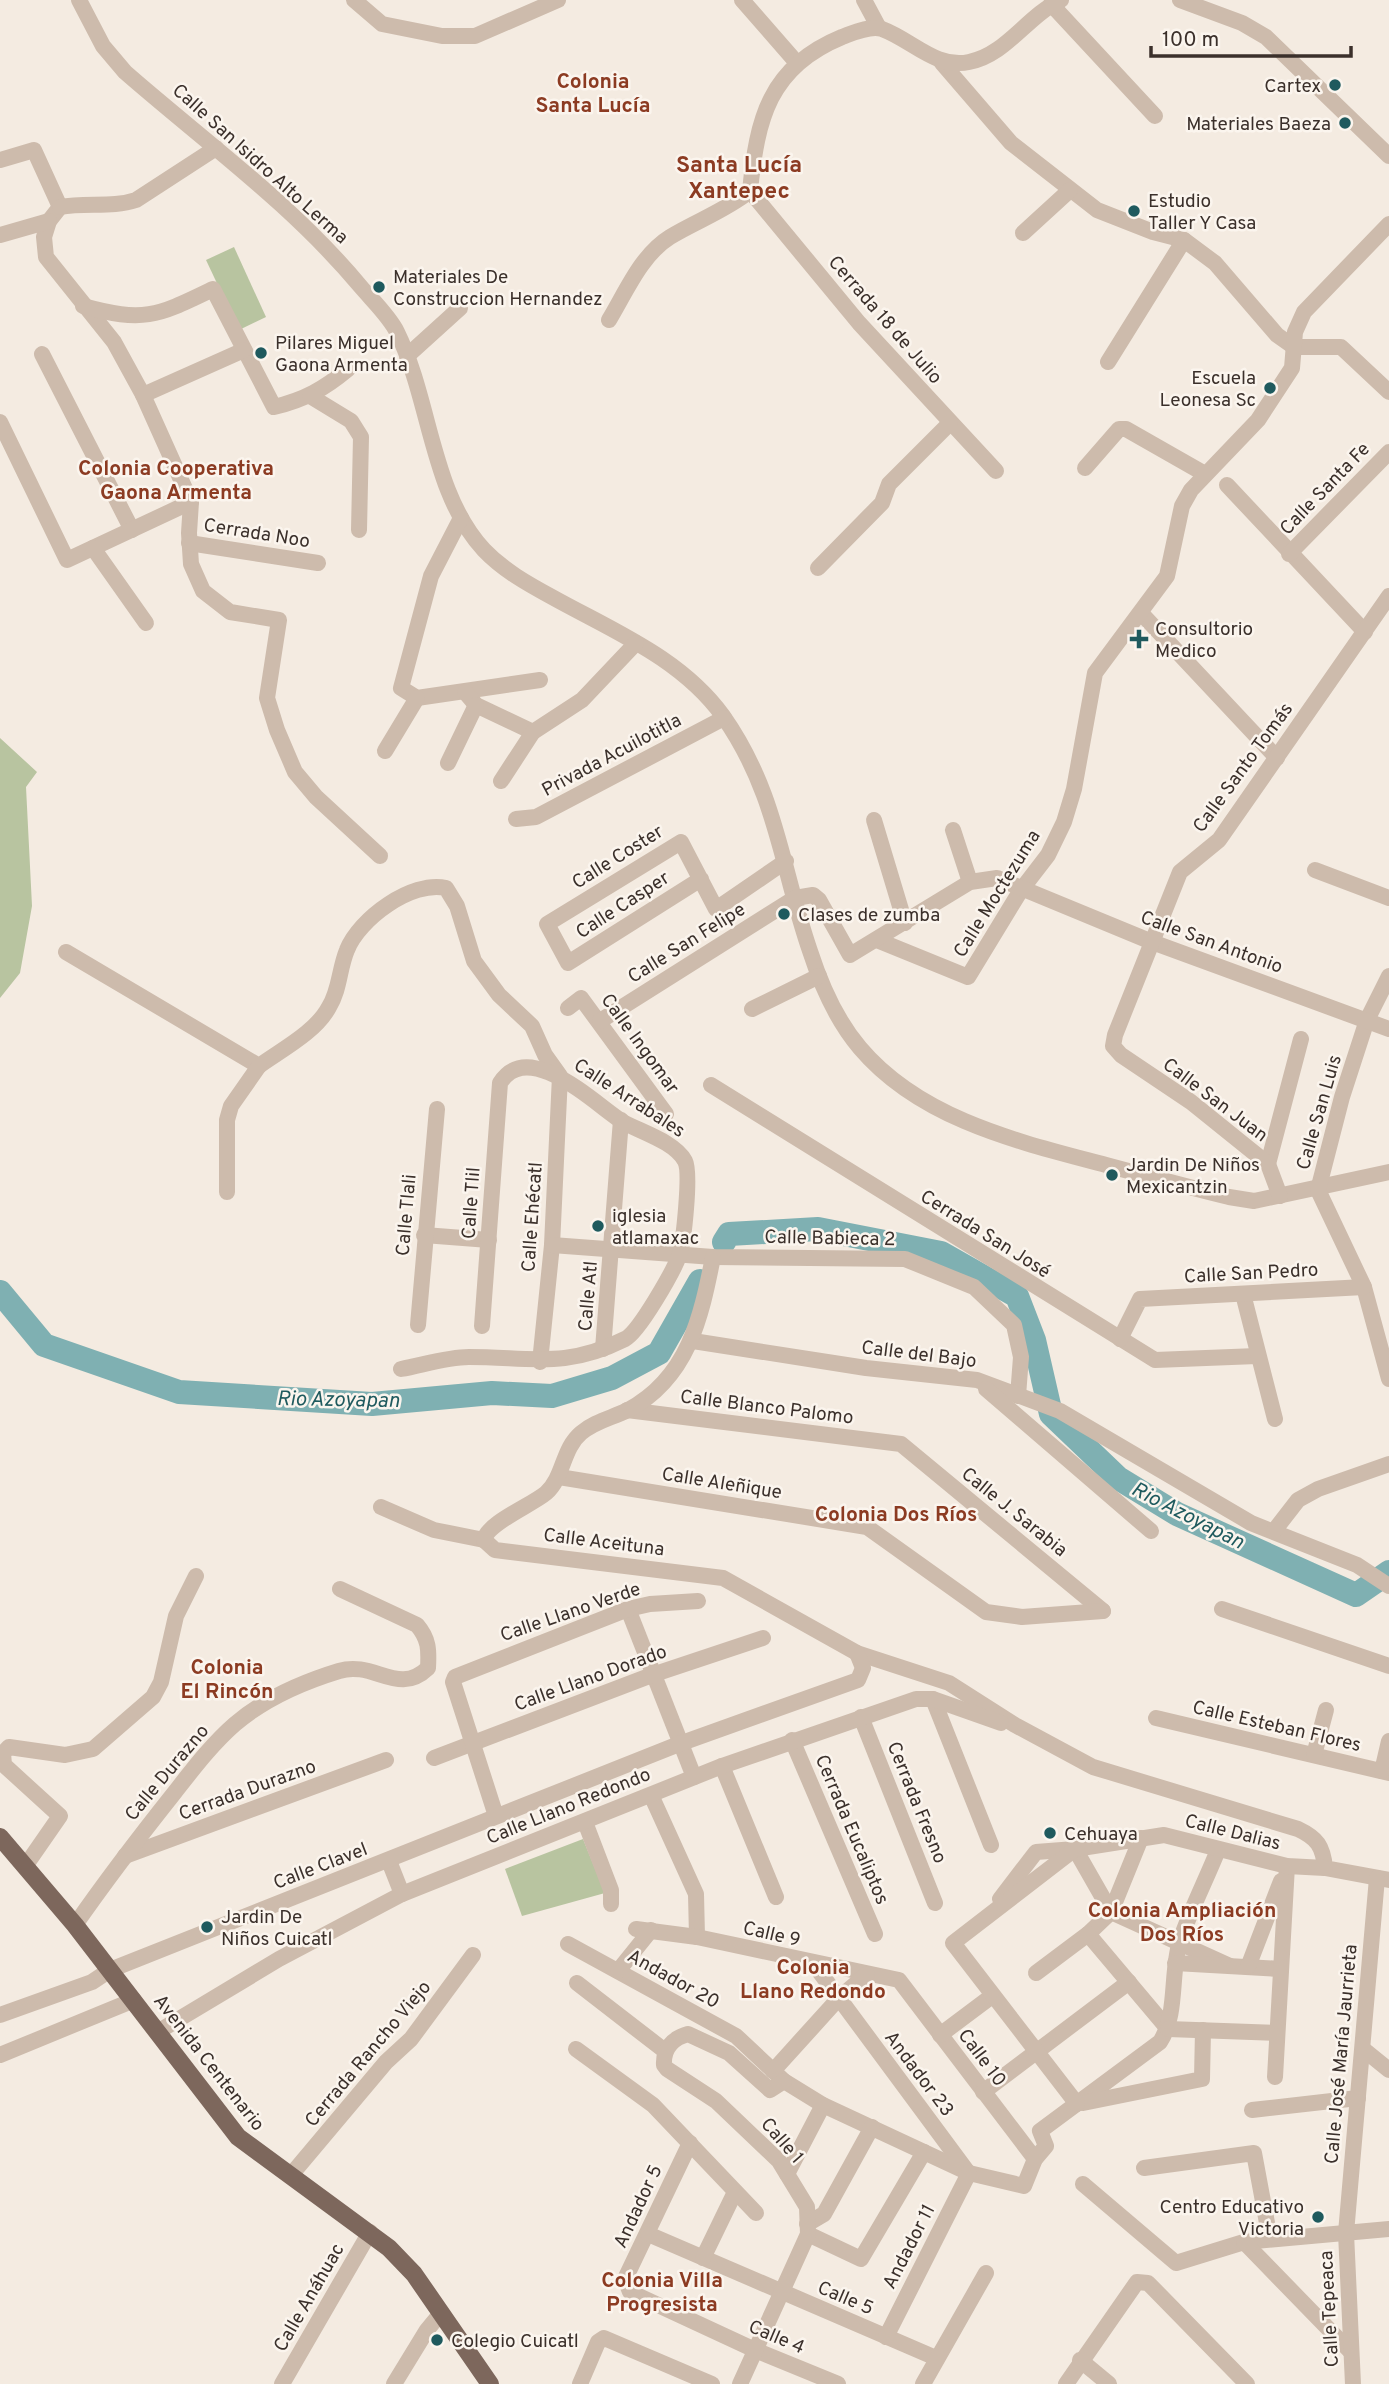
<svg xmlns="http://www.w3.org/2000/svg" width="1389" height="2384" viewBox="0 0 1389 2384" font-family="Overpass,sans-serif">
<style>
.green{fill:#b8c4a0}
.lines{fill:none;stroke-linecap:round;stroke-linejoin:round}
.river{stroke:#7fb0b2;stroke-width:24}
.minor{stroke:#cdbbac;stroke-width:16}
.major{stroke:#7d675c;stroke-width:18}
.poi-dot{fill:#1f5a5e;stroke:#fbf5ee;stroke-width:2.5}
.labels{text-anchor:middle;stroke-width:5;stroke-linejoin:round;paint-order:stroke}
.poi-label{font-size:19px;fill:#3b302b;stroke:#fbf5ee;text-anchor:start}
.street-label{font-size:19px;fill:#3b302b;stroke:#fbf5ee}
.neighbourhood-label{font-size:21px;font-weight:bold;fill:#8c3b22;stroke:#fbf5ee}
.water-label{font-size:21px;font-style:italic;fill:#1f5a5e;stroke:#fbf5ee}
.quarter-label{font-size:23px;font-weight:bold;fill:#8c3b22;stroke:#fbf5ee}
</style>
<rect width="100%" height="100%" fill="#f4ebe1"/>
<g class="green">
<polygon points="234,247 266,317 239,330 206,260"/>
<polygon points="0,738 37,772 26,787 32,906 20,973 0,998"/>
<polygon points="583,1839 605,1893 522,1916 505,1869"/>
</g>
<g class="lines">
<g class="river">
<polyline points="724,1242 729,1234 818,1229 941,1253 1017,1296 1034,1340 1051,1414 1118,1478 1177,1514 1356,1595 1389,1572"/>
<polyline points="0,1292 44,1345 179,1392 372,1404 492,1393 552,1396 612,1378 659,1353 700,1281"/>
</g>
<g class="minor">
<path d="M79,0L103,46L125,72C205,142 292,204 361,287C373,301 389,316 397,332C431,401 431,493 484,550C503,570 528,584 552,597C613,631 681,658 723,716C777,793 781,867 810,951C821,985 837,1021 860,1048C921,1120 1020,1142 1106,1165C1147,1176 1188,1187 1229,1197L1254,1201L1389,1172"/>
<polyline points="354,0 382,24 442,36 475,36 558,0"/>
<polyline points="742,0 797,63"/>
<polyline points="864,0 879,28"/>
<polyline points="1180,0 1242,23 1266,37 1389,156"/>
<polyline points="1051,4 1155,116"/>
<polyline points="942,63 1011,143 1097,210 1153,232 1184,240 1215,263 1277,335 1294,347 1341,347 1389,392"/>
<polyline points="0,160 34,150 60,207"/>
<polyline points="750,191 859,323 996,471"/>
<polyline points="60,207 49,221 44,237 46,257 114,342 143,395 191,502 189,533 191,564 203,591 230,612 279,620 267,698 277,730 295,772 316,797 380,856"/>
<path d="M60,207C86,202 112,208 136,200L216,148"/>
<polyline points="1023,233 1070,190"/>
<polyline points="0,235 49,221"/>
<path d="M83,306C145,323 157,316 213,289L274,407C304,400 324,389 348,369"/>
<path d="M609,320C626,292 641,255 670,237C696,221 725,211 750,191C757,119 769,67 842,37C853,33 870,25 882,29C912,40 936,69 969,62C1006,55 1027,16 1061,0"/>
<polyline points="42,354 132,530"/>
<polyline points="407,356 460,308"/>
<polyline points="1108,362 1184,240"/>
<polyline points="143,395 244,350"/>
<polyline points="310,396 351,421 361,437 359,530"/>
<polyline points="0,422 67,560 191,502"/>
<polyline points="1085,468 1119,429 1126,429 1205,474"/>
<polyline points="1227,485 1365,632"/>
<polyline points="461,518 431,576 401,688 417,698 540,680"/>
<polyline points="189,543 318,563"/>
<polyline points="93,548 146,623"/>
<polyline points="1289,554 1389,452"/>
<polyline points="818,568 882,503 889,484 950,423"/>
<polyline points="1141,613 1277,758"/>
<polyline points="465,692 476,705 533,732"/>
<polyline points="385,751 417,698"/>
<polyline points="448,763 476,705"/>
<polyline points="501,781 533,732 582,700 636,643"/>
<polyline points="516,819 536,817 724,718"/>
<polyline points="874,820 905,923"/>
<polyline points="953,830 970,882"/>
<polyline points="1315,870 1389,898"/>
<polyline points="701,879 568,963 547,924 681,842 716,909 786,861"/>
<polyline points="877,940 968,977 1021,890 1048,855 1064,822 1074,789 1095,673 1167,576 1182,506 1191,490 1258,420 1292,368 1295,332 1304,312 1389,224"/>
<path d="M66,952L259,1066C281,1050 316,1032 329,1007C340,989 339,969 347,950C359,919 412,880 446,888L457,906L474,961L499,995L532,1026L545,1055L560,1076L552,1245L540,1362"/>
<polyline points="1389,976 1367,1020 1342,1097 1318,1190 1364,1287 1389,1379"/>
<polyline points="568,1008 581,998 666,1114"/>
<polyline points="752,1009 819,976"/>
<polyline points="600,1021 795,898 813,895 819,900 850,955 970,882 997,878 1152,942 1389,1029"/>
<polyline points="711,1085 1155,1360 1257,1356"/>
<polyline points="1268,1164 1301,1039"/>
<polyline points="227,1192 227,1120 231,1106 259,1066"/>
<polyline points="1280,1196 1268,1164 1191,1102 1121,1055 1113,1046 1115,1035 1180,872 1219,840 1389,596"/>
<polyline points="424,1235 489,1240"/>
<polyline points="552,1245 713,1257 905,1259 974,1287 1014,1325 1021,1357 1018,1396"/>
<polyline points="1243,1294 1275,1419"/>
<polyline points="418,1325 437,1109"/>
<polyline points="1120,1339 1140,1299 1364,1287"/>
<polyline points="693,1341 866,1368 977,1380 1060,1411 1251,1523 1357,1565 1389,1586"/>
<polyline points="603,1349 621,1120"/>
<path d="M401,1369C423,1365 447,1357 469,1357C531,1357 565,1369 625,1339C639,1332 673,1272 679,1256C684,1242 691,1172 685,1161C675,1142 641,1132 623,1122C597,1106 529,1037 500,1083L482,1326"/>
<polyline points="986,1389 1151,1531"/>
<polyline points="627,1410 901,1444 1103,1611"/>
<polyline points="559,1477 867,1527 986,1612 1022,1617 1103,1611"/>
<polyline points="381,1507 434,1530 484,1540"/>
<polyline points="1274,1531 1298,1500 1318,1489 1389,1464"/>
<path d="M484,1540L495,1550L723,1578L857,1653L949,1683L1015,1725L1093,1767L1298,1829C1317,1838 1323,1846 1325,1868L1389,1880"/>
<path d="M484,1540C487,1523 532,1505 546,1493C564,1477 562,1449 581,1433C595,1421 612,1418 628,1410C688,1378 701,1318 713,1257"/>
<polyline points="628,1609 694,1777"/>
<polyline points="1222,1609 1389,1666"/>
<polyline points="933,1699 991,1845"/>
<polyline points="861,1717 935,1903"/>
<polyline points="1156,1718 1389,1773"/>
<polyline points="792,1740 875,1934"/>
<polyline points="1314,1755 1326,1710"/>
<polyline points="434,1758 652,1675 763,1638"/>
<polyline points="722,1766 776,1897"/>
<polyline points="1382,1771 1389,1741"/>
<polyline points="651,1795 696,1894 697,1937"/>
<polyline points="496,1816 453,1682 455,1677 628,1609 650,1604 698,1601"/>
<polyline points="585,1822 611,1890 611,1904"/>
<polyline points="1141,1838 1111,1912 1088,1934 1168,2029"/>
<polyline points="125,1856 386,1760"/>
<polyline points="389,1861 402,1894"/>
<polyline points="26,1865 60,1816 4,1765 3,1753 9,1747 65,1755 93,1749 153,1697 161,1682 176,1616 196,1576"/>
<polyline points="1000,1899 1036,1852 1075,1849 1111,1912 1230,1966"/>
<path d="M75,1925C107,1879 140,1836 175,1792C193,1769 212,1744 235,1724C263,1700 303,1682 339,1671C374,1660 398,1697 428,1668C429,1650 429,1639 417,1625L340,1589"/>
<polyline points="636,1929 697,1937 899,1980 1035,2159"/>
<path d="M568,1944L736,2036L784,2081L823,2105L969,2173L1024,2186L1035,2159L1046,2146L1040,2131L1160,2042C1178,2014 1170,1974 1180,1941C1190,1911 1206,1880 1218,1850"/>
<polyline points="813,1963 967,2171"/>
<polyline points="1175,1963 1281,1969"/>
<polyline points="1248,1967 1281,1881"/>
<polyline points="618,1971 651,1930"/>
<polyline points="1036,1973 1088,1934"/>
<polyline points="577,1983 665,2051"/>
<polyline points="0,2015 92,1982 110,1970 679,1744 858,1680 863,1668 857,1653"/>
<polyline points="1168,2029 1277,2033"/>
<polyline points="159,2031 279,1959 402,1894 722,1766 916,1699 933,1699 1001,1723"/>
<polyline points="940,2035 992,1996"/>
<polyline points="576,2049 653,2105 756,2213"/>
<polyline points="1363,2049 1389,2070"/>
<polyline points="0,2055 134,2000"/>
<polyline points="773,2071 839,1998 867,1974"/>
<polyline points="1275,2077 1287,1866"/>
<polyline points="983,2092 1129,1982"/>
<polyline points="1083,2103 1202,2079 1203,2030"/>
<polyline points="1077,2104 953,1943 1075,1849 1164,1835 1287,1866 1325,1868"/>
<polyline points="1252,2110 1358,2098"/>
<polyline points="690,2143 625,2279 630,2292 755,2350 838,2384"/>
<polyline points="1144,2168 1254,2153 1270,2239"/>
<polyline points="787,2174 823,2105"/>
<polyline points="291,2175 386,2062 411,2039 473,1955"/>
<polyline points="1083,2184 1176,2263 1244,2242 1389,2229"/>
<polyline points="807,2224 824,2214 872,2127"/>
<polyline points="648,2234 936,2358"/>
<polyline points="808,2234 861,2259 924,2152"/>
<polyline points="1244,2242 1350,2351"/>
<polyline points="703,2258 735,2192"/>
<polyline points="886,2337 969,2173"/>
<polyline points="1080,2360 1109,2384"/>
<polyline points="282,2384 370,2232"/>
<polyline points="394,2384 427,2330 441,2313"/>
<polyline points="580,2384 598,2342 604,2338 712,2384"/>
<path d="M740,2384L808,2234L807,2207L779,2161L716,2101L667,2069L664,2065C663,2049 673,2038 688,2034L729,2053L770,2090L784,2081"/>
<polyline points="923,2384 986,2273"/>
<polyline points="1066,2384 1137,2282 1148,2283 1247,2384"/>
<polyline points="1353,2384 1346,2233 1377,1878"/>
</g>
<polyline class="major" points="0,1837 75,1925 238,2137 389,2248 414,2274 490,2384"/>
</g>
<g class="poi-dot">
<circle cx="1335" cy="85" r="7"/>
<circle cx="1345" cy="123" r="7"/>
<circle cx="1134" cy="211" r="7"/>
<circle cx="379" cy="287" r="7"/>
<circle cx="261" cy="353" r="7"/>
<circle cx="1270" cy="388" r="7"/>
<path d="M1135.5 628.5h7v7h7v7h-7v7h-7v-7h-7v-7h7z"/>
<circle cx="784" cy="914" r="7"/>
<circle cx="1112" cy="1175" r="7"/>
<circle cx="598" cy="1226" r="7"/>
<circle cx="1050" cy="1833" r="7"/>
<circle cx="207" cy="1927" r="7"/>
<circle cx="1318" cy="2217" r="7"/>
<circle cx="437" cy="2340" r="7"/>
</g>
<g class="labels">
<g class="poi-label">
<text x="1321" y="92" text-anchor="end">Cartex</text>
<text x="1331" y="130" text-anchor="end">Materiales Baeza</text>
<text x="1148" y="207">Estudio<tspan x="1148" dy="22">Taller Y Casa</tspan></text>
<text x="393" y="283">Materiales De<tspan x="393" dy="22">Construccion Hernandez</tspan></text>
<text x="275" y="349">Pilares Miguel<tspan x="275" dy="22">Gaona Armenta</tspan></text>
<text x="1256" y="384" text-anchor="end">Escuela<tspan x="1256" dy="22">Leonesa Sc</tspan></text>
<text x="1155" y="635">Consultorio<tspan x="1155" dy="22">Medico</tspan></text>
<text x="798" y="921">Clases de zumba</text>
<text x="1126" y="1171">Jardin De Niños<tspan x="1126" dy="22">Mexicantzin</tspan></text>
<text x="612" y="1222">iglesia<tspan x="612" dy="22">atlamaxac</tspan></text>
<text x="1064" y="1840">Cehuaya</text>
<text x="221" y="1923">Jardin De<tspan x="221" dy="22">Niños Cuicatl</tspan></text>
<text x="1304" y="2213" text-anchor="end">Centro Educativo<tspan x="1304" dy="22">Victoria</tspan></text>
<text x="451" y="2347">Colegio Cuicatl</text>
</g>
<g class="street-label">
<text transform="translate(261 163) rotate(42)" y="7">Calle San Isidro Alto Lerma</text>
<text transform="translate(886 319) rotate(49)" y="7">Cerrada 18 de Julio</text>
<text transform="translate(1324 488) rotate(-46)" y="7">Calle Santa Fe</text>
<text transform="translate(257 532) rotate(9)" y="7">Cerrada Noo</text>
<text transform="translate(611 754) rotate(-28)" y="7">Privada Acuilotitla</text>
<text transform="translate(1242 767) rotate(-54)" y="7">Calle Santo Tomás</text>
<text transform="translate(617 856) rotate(-32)" y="7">Calle Coster</text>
<text transform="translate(996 893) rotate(-58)" y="7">Calle Moctezuma</text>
<text transform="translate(622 904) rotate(-33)" y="7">Calle Casper</text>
<text transform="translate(1212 941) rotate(20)" y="7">Calle San Antonio</text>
<text transform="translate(686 942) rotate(-32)" y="7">Calle San Felipe</text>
<text transform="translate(641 1043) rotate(54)" y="7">Calle Ingomar</text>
<text transform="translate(630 1097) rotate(33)" y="7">Calle Arrabales</text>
<text transform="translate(1216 1099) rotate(37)" y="7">Calle San Juan</text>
<text transform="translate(1318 1112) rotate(-74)" y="7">Calle San Luis</text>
<text transform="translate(470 1203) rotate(-86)" y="7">Calle Tlil</text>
<text transform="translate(405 1215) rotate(-85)" y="7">Calle Tlali</text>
<text transform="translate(531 1217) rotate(-86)" y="7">Calle Ehécatl</text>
<text transform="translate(986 1233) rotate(32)" y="7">Cerrada San José</text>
<text transform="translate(830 1237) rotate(1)" y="7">Calle Babieca 2</text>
<text transform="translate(1251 1272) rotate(-3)" y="7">Calle San Pedro</text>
<text transform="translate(587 1296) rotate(-85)" y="7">Calle Atl</text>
<text transform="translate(919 1353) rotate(7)" y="7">Calle del Bajo</text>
<text transform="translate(767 1406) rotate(7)" y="7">Calle Blanco Palomo</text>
<text transform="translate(722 1482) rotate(9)" y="7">Calle Aleñique</text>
<text transform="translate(1015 1511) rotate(39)" y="7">Calle J. Sarabia</text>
<text transform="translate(604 1541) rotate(7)" y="7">Calle Aceituna</text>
<text transform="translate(570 1611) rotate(-19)" y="7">Calle Llano Verde</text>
<text transform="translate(590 1677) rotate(-20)" y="7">Calle Llano Dorado</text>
<text transform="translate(1277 1725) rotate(13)" y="7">Calle Esteban Flores</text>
<text transform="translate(166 1772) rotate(-50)" y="7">Calle Durazno</text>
<text transform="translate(247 1789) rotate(-20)" y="7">Cerrada Durazno</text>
<text transform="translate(918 1802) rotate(68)" y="7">Cerrada Fresno</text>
<text transform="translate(568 1805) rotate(-22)" y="7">Calle Llano Redondo</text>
<text transform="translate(853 1829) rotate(67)" y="7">Cerrada Eucaliptos</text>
<text transform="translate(1233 1831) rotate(14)" y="7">Calle Dalias</text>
<text transform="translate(320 1865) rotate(-21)" y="7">Calle Clavel</text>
<text transform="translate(772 1933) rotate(13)" y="7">Calle 9</text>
<text transform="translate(674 1978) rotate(29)" y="7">Andador 20</text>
<text transform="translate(367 2053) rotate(-50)" y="7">Cerrada Rancho Viejo</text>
<text transform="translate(1340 2054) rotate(-85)" y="7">Calle José María Jaurrieta</text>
<text transform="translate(983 2057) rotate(53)" y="7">Calle 10</text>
<text transform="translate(210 2062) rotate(52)" y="7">Avenida Centenario</text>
<text transform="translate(920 2073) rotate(53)" y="7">Andador 23</text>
<text transform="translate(783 2140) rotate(49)" y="7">Calle 1</text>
<text transform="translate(637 2206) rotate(-65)" y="7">Andador 5</text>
<text transform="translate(908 2246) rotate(-63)" y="7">Andador 11</text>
<text transform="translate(308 2297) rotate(-60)" y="7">Calle Anáhuac</text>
<text transform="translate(846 2297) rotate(23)" y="7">Calle 5</text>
<text transform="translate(1328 2309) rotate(-93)" y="7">Calle Tepeaca</text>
<text transform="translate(777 2336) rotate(23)" y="7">Calle 4</text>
</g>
<g class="neighbourhood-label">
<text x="593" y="88">Colonia<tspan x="593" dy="24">Santa Lucía</tspan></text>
<text x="176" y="475">Colonia Cooperativa<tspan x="176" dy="24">Gaona Armenta</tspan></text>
<text x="896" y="1521">Colonia Dos Ríos</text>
<text x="227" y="1674">Colonia<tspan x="227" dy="24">El Rincón</tspan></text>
<text x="1182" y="1917">Colonia Ampliación<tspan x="1182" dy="24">Dos Ríos</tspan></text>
<text x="813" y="1974">Colonia<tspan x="813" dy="24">Llano Redondo</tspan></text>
<text x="662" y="2287">Colonia Villa<tspan x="662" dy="24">Progresista</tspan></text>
</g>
<g class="water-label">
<text transform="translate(338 1399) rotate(1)" y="7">Rio Azoyapan</text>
<text transform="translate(1188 1515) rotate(27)" y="7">Rio Azoyapan</text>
</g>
<g class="quarter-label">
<text x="739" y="172">Santa Lucía<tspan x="739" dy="26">Xantepec</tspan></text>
</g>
</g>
<path d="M1151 46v10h200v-10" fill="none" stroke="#3b302b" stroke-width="3.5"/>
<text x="1162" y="46" font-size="21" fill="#3b302b" stroke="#fbf5ee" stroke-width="5" paint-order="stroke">100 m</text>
</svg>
